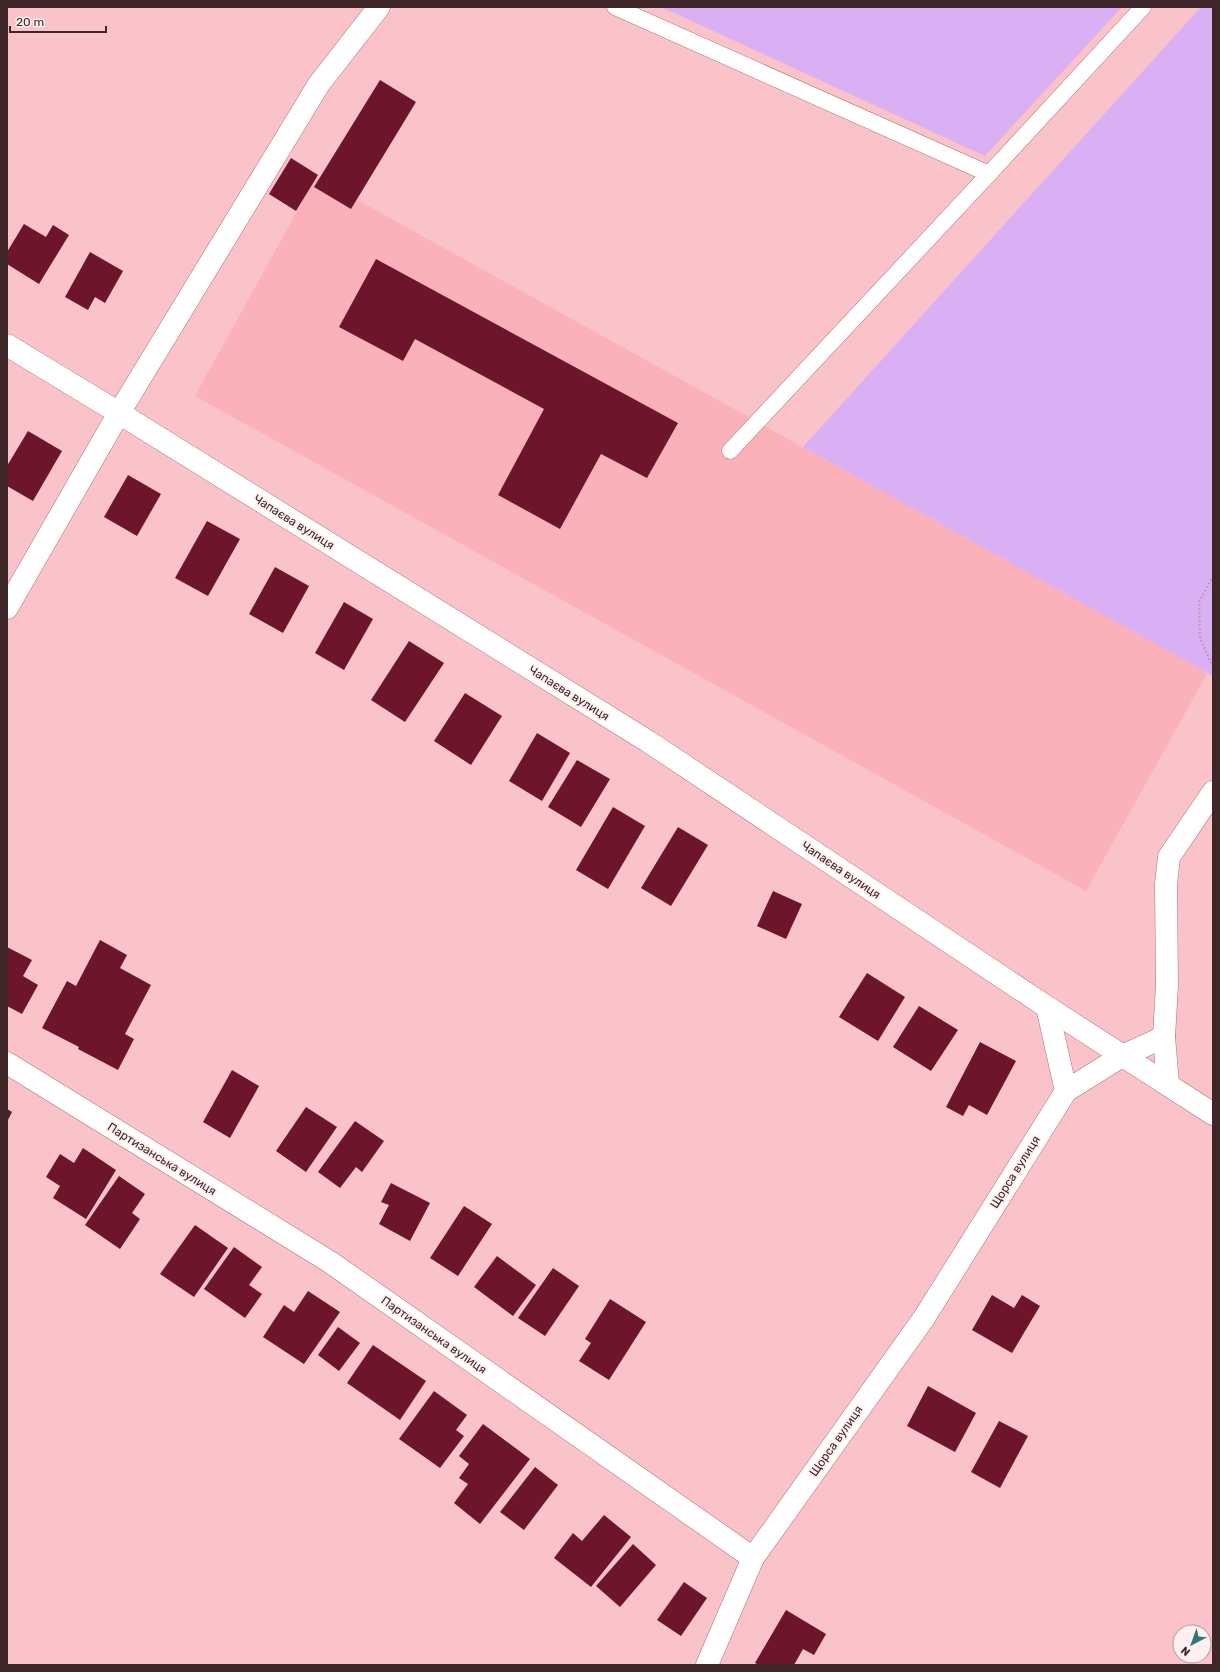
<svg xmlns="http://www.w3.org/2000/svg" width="1220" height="1672" viewBox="0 0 1220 1672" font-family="Rubik,sans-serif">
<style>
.built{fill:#fbb1b9}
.green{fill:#d9b0f4}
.building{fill:#6c152b}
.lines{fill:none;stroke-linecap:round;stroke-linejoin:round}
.service-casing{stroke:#af727a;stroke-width:17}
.minor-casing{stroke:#af727a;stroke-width:23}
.path{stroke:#b5898e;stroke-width:2.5;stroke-dasharray:1 3;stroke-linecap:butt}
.service{stroke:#fff;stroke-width:16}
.minor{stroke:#fff;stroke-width:22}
.labels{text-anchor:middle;stroke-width:4;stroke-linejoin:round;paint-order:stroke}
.street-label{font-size:12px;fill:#3e2528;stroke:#fef0f1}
</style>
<rect width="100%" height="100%" fill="#f9c3c9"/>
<polygon class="built" points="316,177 1208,672 1086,891 195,396"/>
<g class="green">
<polygon points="661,7 1122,7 985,156"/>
<polygon points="1201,7 1213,7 1213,676 803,447"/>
</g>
<g class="building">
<polygon points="380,80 416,102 351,209 314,187"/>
<polygon points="291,158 318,175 296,211 269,194"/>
<polygon points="24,224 46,237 53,225 69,235 39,284 7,264 7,252"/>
<polygon points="90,252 123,271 105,303 95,297 88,310 65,297"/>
<polygon points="376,259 678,423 647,478 601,454 560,529 498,495 544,409 415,339 403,361 339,327"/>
<polygon points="28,431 62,451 33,501 7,486 7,466"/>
<polygon points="128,475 161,494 137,536 104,517"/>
<polygon points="207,521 240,539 208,596 175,578"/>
<polygon points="275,567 309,586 283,633 249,614"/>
<polygon points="344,602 373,619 344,670 315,653"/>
<polygon points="409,641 444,663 405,722 371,700"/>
<polygon points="465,693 502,716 471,765 434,741"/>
<polygon points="537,733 570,753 542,801 509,781"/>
<polygon points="577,760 610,779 581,827 548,807"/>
<polygon points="613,807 645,826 608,889 576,870"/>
<polygon points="678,827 708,845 671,906 641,888"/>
<polygon points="773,891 802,904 786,939 757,926"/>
<polygon points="100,940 127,955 120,968 151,985 125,1034 134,1039 118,1070 78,1049 79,1047 42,1028 67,981 76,986"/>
<polygon points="7,947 32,960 23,976 38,985 22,1014 7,1006"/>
<polygon points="867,973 905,997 878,1041 839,1017"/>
<polygon points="919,1006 958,1030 931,1071 893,1047"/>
<polygon points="980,1042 1016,1061 987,1115 969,1105 963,1116 946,1107"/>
<polygon points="232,1070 259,1086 230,1138 203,1122"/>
<polygon points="306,1107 337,1127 306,1172 276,1151"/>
<polygon points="7,1109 12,1112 7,1122"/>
<polygon points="355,1121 384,1141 362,1172 356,1167 340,1188 318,1172"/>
<polygon points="83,1148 116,1170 86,1219 53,1198 60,1186 46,1177 60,1154 74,1163"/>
<polygon points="119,1176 145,1194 132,1213 140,1219 120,1249 85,1225"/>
<polygon points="391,1183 430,1203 410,1241 379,1224 389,1205 381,1202"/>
<polygon points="464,1206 492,1224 458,1276 430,1258"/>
<polygon points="195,1225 228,1248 194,1297 160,1274"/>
<polygon points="234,1247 262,1267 249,1285 262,1294 245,1318 204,1289"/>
<polygon points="497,1256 536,1285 513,1316 474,1287"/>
<polygon points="553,1268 579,1286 545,1336 518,1318"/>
<polygon points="308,1291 340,1312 304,1364 263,1337 284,1305 294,1312"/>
<polygon points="992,1295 1014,1308 1022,1295 1040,1306 1012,1353 972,1330"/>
<polygon points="610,1299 646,1322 609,1380 579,1361 591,1343 585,1339"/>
<polygon points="338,1327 360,1343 339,1371 318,1355"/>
<polygon points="373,1345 426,1381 400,1420 347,1383"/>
<polygon points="928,1386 976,1413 955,1452 907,1426"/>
<polygon points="434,1391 467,1415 456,1430 464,1436 440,1468 399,1439"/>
<polygon points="999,1421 1028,1436 1000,1488 971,1472"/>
<polygon points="483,1424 530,1459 480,1524 454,1503 468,1484 459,1478 469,1464 459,1456"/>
<polygon points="535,1467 558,1485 524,1530 500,1512"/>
<polygon points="604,1515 631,1537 591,1587 554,1558 573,1533 582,1541"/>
<polygon points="633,1544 656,1565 620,1607 596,1586"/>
<polygon points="684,1582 707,1598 681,1636 657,1620"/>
<polygon points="786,1610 826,1634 814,1655 803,1649 794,1665 759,1665 755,1663"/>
</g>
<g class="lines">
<g class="service-casing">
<g id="service">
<polyline points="615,7 989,174"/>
<polyline points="730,451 989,174 1143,7"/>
</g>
</g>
<g class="minor-casing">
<g id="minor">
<polyline points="7,345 119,413 649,742 1047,1007 1213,1114"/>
<polyline points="7,608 119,413 319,84 379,7"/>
<polyline points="1047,1007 1066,1091"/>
<polyline points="7,1063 330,1262 753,1558 707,1665"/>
<polyline points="1168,1084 1164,1037 1167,985 1166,884 1169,857 1213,792"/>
<polyline points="753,1558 924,1318 1066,1091 1122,1056 1164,1037"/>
</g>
</g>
<polyline class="path" points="1213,576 1199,602 1200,638 1213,667"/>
<use href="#service" class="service"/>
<use href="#minor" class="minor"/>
</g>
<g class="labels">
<g class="street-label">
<text transform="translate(294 522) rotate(32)" y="4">Чапаєва вулиця</text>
<text transform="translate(569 693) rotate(32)" y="4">Чапаєва вулиця</text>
<text transform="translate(841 870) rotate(34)" y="4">Чапаєва вулиця</text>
<text transform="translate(162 1159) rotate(32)" y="4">Партизанська вулиця</text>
<text transform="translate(1015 1172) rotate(-58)" y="4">Щорса вулиця</text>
<text transform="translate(434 1335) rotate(35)" y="4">Партизанська вулиця</text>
<text transform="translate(836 1441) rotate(-55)" y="4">Щорса вулиця</text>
</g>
</g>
<rect width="1220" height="1672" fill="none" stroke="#3e2528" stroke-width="16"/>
<g transform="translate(1192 1644) rotate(221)"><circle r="19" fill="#fef0f1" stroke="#b19fa1"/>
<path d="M0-3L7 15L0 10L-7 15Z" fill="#2f7875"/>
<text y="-6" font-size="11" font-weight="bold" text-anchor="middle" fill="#3e2528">N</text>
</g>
<path d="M10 26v6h96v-6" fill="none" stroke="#3e2528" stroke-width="2"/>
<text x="16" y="26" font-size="12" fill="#3e2528" stroke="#fef0f1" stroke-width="3" paint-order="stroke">20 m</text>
</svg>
